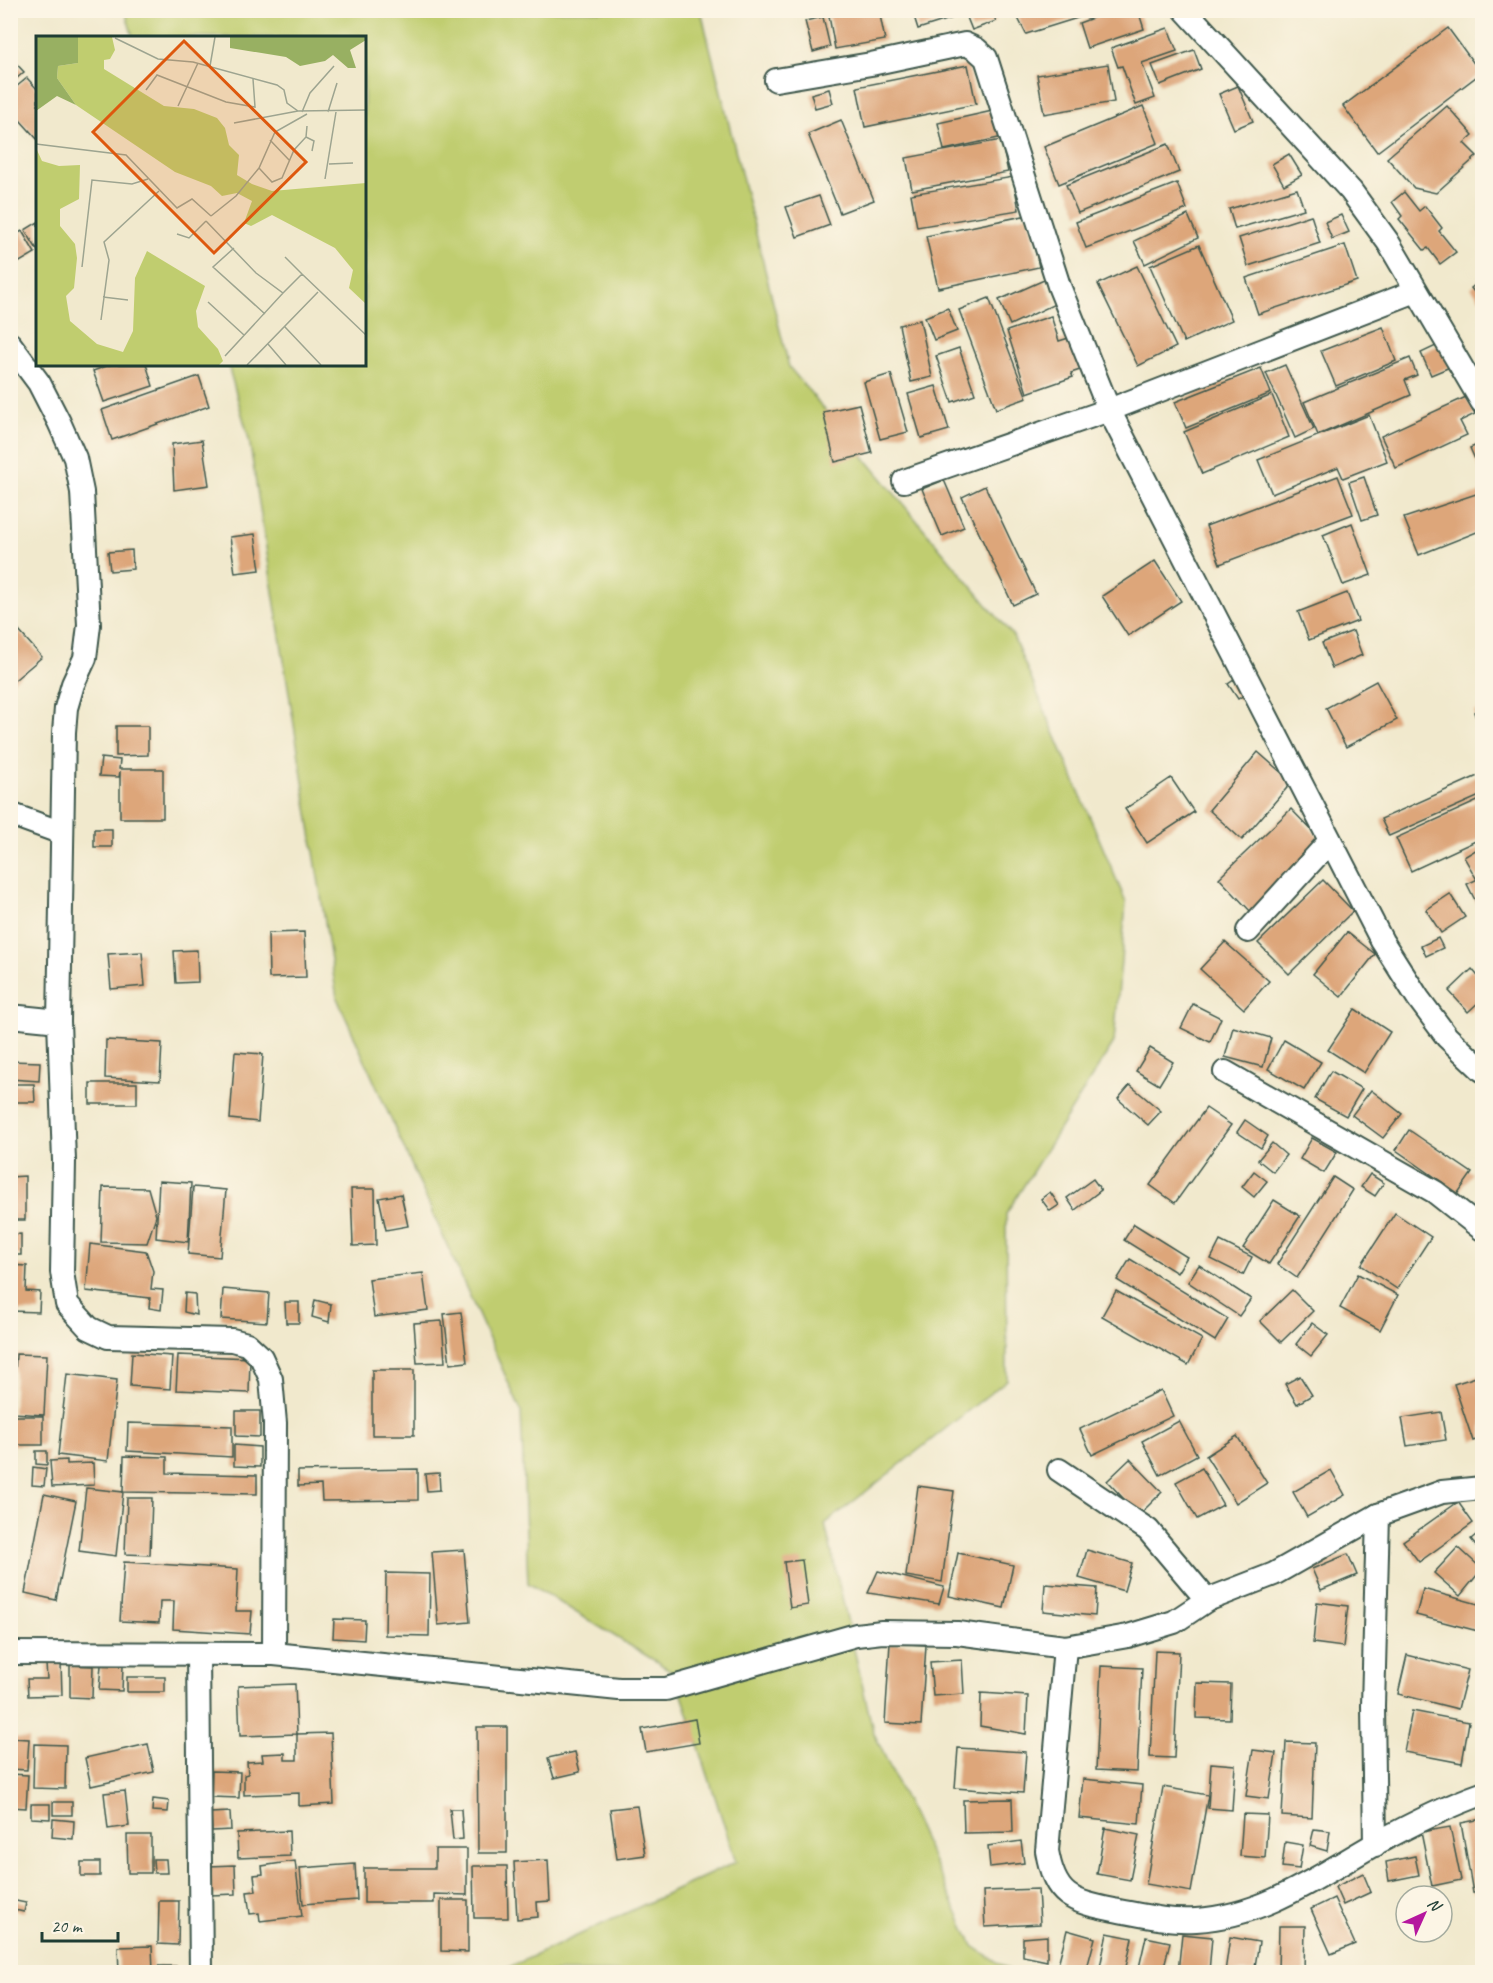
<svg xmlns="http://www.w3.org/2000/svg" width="1493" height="1983" viewBox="0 0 1493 1983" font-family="Caveat,sans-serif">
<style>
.green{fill:#c0cd6f;stroke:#708552;stroke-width:1.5}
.building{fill:#dda67a}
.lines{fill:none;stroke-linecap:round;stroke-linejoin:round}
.minor-casing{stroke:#3e574b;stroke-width:26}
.minor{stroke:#fff;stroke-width:22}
.inset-road{fill:none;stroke:#9da490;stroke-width:1.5}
.view{fill:#de580e;fill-opacity:0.15;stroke:#de580e;stroke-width:3}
.inset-edge{fill:none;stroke:#1f3d34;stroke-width:3}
</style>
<rect width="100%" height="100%" fill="#fcf5e5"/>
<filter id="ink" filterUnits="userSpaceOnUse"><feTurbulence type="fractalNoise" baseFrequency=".0167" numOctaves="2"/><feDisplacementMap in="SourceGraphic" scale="12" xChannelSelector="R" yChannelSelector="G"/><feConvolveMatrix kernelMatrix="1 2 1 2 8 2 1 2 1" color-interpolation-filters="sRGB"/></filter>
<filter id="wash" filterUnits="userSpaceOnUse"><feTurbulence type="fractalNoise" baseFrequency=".008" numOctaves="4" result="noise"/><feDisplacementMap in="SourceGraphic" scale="24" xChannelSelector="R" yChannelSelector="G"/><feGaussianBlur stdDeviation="1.35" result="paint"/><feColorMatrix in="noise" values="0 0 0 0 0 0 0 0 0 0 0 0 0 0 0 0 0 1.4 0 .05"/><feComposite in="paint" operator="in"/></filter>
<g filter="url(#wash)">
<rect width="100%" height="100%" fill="#f1e9cd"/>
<polygon class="green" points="125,11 701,11 789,367 1013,636 1126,902 1114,1042 1006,1214 1007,1380 825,1524 873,1731 973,1946 1012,1972 499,1972 736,1862 675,1673 528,1583 521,1411 337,998 249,439 228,365 364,364 364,38 133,37"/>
<g id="blocks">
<g class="building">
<polygon points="859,10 879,10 885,40 835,49 829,16"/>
<polygon points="912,10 951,10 953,18 918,29"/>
<polygon points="964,10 991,10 996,21 972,30"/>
<polygon points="1014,10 1100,10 1100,11 1026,34"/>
<polygon points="1114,10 1138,10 1144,29 1087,48 1079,23"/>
<polygon points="823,17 830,47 813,52 805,21"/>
<polygon points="1168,28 1177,51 1142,63 1155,98 1136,105 1122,66 1118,67 1111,48"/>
<polygon points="1448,28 1481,73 1377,152 1343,106"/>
<polygon points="1194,50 1201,69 1160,85 1152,65"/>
<polygon points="10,57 24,72 10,84"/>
<polygon points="1108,64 1114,102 1044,114 1037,75"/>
<polygon points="968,65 976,104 865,127 857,87"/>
<polygon points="27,78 38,90 38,140 10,109 10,92"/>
<polygon points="1238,86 1253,121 1234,129 1219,94"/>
<polygon points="829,89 833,103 815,108 811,94"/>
<polygon points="1143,106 1158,143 1059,184 1044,147"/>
<polygon points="1447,106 1473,135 1464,143 1477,156 1436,193 1414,188 1387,158"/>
<polygon points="997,110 1003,137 944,150 938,123"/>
<polygon points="841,120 874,200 840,213 808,134"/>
<polygon points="1001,140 1008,172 912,190 906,158"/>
<polygon points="1168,144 1179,172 1078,213 1066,185"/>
<polygon points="1289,154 1302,175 1284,185 1272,164"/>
<polygon points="1013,177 1019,210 917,227 911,194"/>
<polygon points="1177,183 1187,209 1086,248 1076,222"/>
<polygon points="1297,189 1304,209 1235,229 1229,209"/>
<polygon points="1404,192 1419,211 1425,206 1442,228 1439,231 1456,252 1440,264 1428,248 1424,250 1399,219 1402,216 1392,202"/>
<polygon points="819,196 830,225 797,237 786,207"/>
<polygon points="1028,215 1039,267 938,288 926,236"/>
<polygon points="1188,215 1198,238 1145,264 1134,241"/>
<polygon points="1311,215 1320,243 1248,266 1239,238"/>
<polygon points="1341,215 1349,232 1332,239 1325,222"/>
<polygon points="38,222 38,251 25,230"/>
<polygon points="22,231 35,253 18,263 10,251 10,238"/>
<polygon points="1199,245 1232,320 1184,342 1150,266"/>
<polygon points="1345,245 1357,281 1258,314 1246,278"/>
<polygon points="1137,266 1176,347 1138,366 1098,284"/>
<polygon points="1482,279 1482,302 1471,288"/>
<polygon points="1044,280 1055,304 1010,325 999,300"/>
<polygon points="989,298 1027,398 996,409 959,310"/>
<polygon points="948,308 957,331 934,340 925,317"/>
<polygon points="1051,316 1059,341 1075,336 1086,368 1071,373 1073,377 1027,393 1007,331"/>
<polygon points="920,320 932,377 911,382 899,325"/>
<polygon points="1383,327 1396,361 1336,386 1321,351"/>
<polygon points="1440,344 1450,367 1431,375 1421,353"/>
<polygon points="959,348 975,394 952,402 936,356"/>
<polygon points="1410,358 1417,375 1405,380 1411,395 1318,435 1304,402"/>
<polygon points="112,364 146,364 153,386 104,402 93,371"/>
<polygon points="1285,365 1314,429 1295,438 1266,373"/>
<polygon points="1261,368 1271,393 1186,428 1175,402"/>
<polygon points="891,374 908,432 880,439 864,382"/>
<polygon points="199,376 209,406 112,440 102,410"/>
<polygon points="936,386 949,430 921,438 908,394"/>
<polygon points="1272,395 1289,437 1202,474 1184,432"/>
<polygon points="1466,397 1475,414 1460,421 1467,435 1396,468 1381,436"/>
<polygon points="859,404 872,453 835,462 823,412"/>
<polygon points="1369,415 1387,461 1343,478 1338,467 1272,494 1258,460"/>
<polygon points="202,440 209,485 174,490 172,444"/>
<polygon points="1482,443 1482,475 1470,448"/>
<polygon points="1338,476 1353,514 1220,564 1206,526"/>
<polygon points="1364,477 1377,515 1362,520 1349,482"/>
<polygon points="944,480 964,527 942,536 922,489"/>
<polygon points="985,486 1036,594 1013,605 962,497"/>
<polygon points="1482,492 1482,530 1419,555 1404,518"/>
<polygon points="1352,523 1371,575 1343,585 1323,535"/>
<polygon points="255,534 260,570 235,573 230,537"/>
<polygon points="132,550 133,569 110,571 108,552"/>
<polygon points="1155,561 1181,601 1128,636 1102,596"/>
<polygon points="1347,593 1358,621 1309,640 1298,612"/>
<polygon points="10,621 42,657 10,684"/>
<polygon points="1353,631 1362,655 1332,668 1322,643"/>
<polygon points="1240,676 1250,691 1238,699 1228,684"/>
<polygon points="1376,681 1397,720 1346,747 1326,708"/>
<polygon points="1482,709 1482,736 1474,712"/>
<polygon points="116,726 148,726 148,755 116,756"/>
<polygon points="1258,752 1292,782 1242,840 1209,810"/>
<polygon points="101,758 120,760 119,769 163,769 163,818 120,818 120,771 119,777 99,776"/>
<polygon points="1482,774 1482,795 1389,836 1381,819"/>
<polygon points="1171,778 1194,812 1147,843 1125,809"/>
<polygon points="1482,799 1482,838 1411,871 1396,838"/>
<polygon points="1291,809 1324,843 1252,913 1219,878"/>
<rect x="94" y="829" width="18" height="18"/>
<polygon points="1482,846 1482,875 1476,878 1464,857"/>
<polygon points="1482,877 1482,901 1477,904 1467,884"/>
<polygon points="1323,880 1353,911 1289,974 1258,943"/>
<polygon points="1450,894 1465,917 1441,933 1426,910"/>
<polygon points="304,932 306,977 269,978 268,933"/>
<polygon points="1347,932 1375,954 1341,997 1313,974"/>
<polygon points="1438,938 1443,948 1426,956 1421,946"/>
<polygon points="1225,942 1269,981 1244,1009 1200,969"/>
<polygon points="197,950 198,982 176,983 174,951"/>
<polygon points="142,952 145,986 111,989 108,954"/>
<polygon points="1472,969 1482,981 1482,999 1468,1012 1449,991"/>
<polygon points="1193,1004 1221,1018 1210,1042 1181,1028"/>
<polygon points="1355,1009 1390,1032 1364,1073 1328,1050"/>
<polygon points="1233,1027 1271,1038 1263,1067 1225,1057"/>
<polygon points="106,1040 162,1043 160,1081 105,1078"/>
<polygon points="1284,1040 1321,1062 1304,1090 1268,1069"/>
<polygon points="1150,1048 1173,1062 1159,1085 1136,1071"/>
<polygon points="235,1052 263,1054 258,1122 230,1119"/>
<polygon points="10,1061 40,1062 39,1081 10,1079"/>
<polygon points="1331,1071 1362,1089 1346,1116 1315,1099"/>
<rect x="90" y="1083" width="47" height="21"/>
<polygon points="10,1084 34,1084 35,1102 10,1102"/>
<polygon points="1130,1085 1161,1111 1148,1125 1118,1099"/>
<polygon points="1371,1090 1402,1114 1383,1138 1352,1115"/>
<polygon points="1206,1108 1231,1125 1175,1203 1150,1185"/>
<polygon points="1245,1120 1268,1136 1261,1148 1237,1132"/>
<polygon points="1409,1130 1472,1173 1458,1193 1396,1150"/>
<polygon points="1312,1138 1337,1152 1324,1173 1300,1159"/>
<polygon points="1272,1143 1286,1155 1273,1172 1258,1160"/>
<polygon points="1254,1171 1267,1181 1254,1197 1242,1187"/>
<polygon points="1370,1174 1384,1183 1375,1196 1361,1187"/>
<polygon points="25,1176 25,1220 10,1220 10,1177"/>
<polygon points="1333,1177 1353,1190 1297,1278 1277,1264"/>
<polygon points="1093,1179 1101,1190 1075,1210 1067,1198"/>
<polygon points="159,1181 191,1183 188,1242 156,1238"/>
<polygon points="103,1187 148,1188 156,1216 147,1243 101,1242"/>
<polygon points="193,1187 226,1190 220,1257 188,1254"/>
<polygon points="351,1189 375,1189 376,1245 353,1246"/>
<polygon points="1050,1192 1059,1205 1050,1211 1041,1199"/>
<polygon points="401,1194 408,1226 386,1230 379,1198"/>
<polygon points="1274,1200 1300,1216 1269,1264 1243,1248"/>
<polygon points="1395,1213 1431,1237 1397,1289 1361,1265"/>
<polygon points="1134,1224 1187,1257 1177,1273 1124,1240"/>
<polygon points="21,1234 21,1255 10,1255 10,1235"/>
<polygon points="1220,1241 1252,1257 1243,1275 1211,1259"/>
<polygon points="90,1244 146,1251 153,1271 151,1289 163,1290 161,1310 149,1308 150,1298 86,1291"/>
<polygon points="1130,1259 1228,1319 1215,1341 1117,1280"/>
<polygon points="10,1265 27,1266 26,1291 40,1292 39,1312 10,1311"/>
<polygon points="1199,1265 1251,1299 1239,1316 1188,1282"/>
<polygon points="423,1273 428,1310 374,1317 369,1279"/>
<polygon points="1358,1274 1398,1295 1380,1330 1340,1308"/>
<polygon points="223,1289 269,1293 267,1322 221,1319"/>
<polygon points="1292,1290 1313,1311 1281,1342 1260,1321"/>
<polygon points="1116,1291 1202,1339 1188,1365 1102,1316"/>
<polygon points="185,1293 195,1294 196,1315 184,1312"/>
<polygon points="315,1300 331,1304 329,1322 312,1317"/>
<polygon points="285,1302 299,1302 299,1323 286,1323"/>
<polygon points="461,1312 467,1362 450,1364 444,1314"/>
<polygon points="442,1321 445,1362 417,1363 414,1323"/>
<polygon points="1312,1323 1328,1335 1311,1356 1296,1344"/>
<polygon points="132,1353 172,1356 170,1389 130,1386"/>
<polygon points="16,1354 47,1355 44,1415 13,1413"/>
<polygon points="178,1355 250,1358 249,1393 176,1390"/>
<rect x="372" y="1370" width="42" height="65"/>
<polygon points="67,1374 117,1380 108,1461 58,1455"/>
<polygon points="1482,1375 1482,1438 1473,1441 1454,1384"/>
<polygon points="1300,1376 1312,1395 1297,1404 1285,1384"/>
<polygon points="1161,1390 1173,1416 1092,1455 1080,1429"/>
<polygon points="236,1411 260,1411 260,1437 236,1436"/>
<polygon points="1441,1412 1446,1440 1407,1446 1402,1418"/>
<rect x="10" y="1416" width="33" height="29"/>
<polygon points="1179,1421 1197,1455 1160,1475 1142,1441"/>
<polygon points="128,1423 232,1426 232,1457 127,1451"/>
<polygon points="1237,1436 1267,1483 1236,1503 1206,1456"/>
<polygon points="234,1445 260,1447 260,1467 234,1466"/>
<polygon points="36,1451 47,1451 47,1465 36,1464"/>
<polygon points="124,1456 167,1457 167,1473 257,1475 257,1494 123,1492"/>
<polygon points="1130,1459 1162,1492 1139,1515 1107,1481"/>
<polygon points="67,1460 67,1464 93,1463 94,1485 52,1487 50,1461"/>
<polygon points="33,1467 46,1469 44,1486 32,1485"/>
<polygon points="1202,1468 1223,1505 1197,1519 1176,1482"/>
<polygon points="418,1469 418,1500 322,1501 321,1485 298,1486 298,1471"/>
<polygon points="1331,1470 1345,1495 1307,1517 1293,1492"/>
<polygon points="439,1473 440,1490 427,1491 425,1474"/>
<polygon points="918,1486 954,1491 942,1582 906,1576"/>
<polygon points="86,1488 123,1492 116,1556 79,1551"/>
<polygon points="44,1494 76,1501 56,1600 25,1593"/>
<polygon points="127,1498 152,1498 150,1555 125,1554"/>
<polygon points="1458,1502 1473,1523 1419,1562 1403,1541"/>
<polygon points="1482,1530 1482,1553 1471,1539"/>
<polygon points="1458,1547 1482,1569 1460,1596 1434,1573"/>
<polygon points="464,1550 470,1622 438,1625 432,1552"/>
<polygon points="1087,1550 1132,1563 1124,1591 1079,1578"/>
<polygon points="958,1553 1013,1565 1004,1608 949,1596"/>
<polygon points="1348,1554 1357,1575 1321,1590 1312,1569"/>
<polygon points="802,1560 808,1605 790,1608 784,1562"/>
<polygon points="124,1562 238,1569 236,1611 252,1611 250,1634 173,1629 174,1601 160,1601 159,1623 120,1621"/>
<polygon points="878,1571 944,1587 939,1604 868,1593"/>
<polygon points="386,1573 430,1574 429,1636 385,1635"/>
<polygon points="1045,1584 1097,1588 1095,1616 1043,1611"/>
<polygon points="1423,1589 1482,1605 1478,1631 1416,1615"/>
<polygon points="1317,1602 1348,1606 1343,1647 1313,1643"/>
<polygon points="334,1619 365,1620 364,1640 333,1638"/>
<polygon points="890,1643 926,1645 921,1725 885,1723"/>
<polygon points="1155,1651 1179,1652 1174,1758 1150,1757"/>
<polygon points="1407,1655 1468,1670 1458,1709 1398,1694"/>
<polygon points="962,1660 964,1694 933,1696 930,1662"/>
<polygon points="61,1663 62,1695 28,1696 27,1679 47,1679 46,1664"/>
<polygon points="70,1665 93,1666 92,1698 70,1697"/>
<polygon points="101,1665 123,1666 122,1691 99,1690"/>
<polygon points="1101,1666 1142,1668 1137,1772 1096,1770"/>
<rect x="127" y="1677" width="38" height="15"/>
<polygon points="1197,1683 1231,1684 1230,1719 1196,1718"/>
<polygon points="295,1684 297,1734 240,1736 238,1686"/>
<polygon points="981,1693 1028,1696 1026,1734 980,1726"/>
<polygon points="1412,1711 1469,1722 1462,1763 1404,1752"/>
<polygon points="695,1719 699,1743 646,1752 642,1729"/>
<polygon points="477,1727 507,1727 507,1853 478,1853"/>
<polygon points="331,1733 334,1804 299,1806 299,1793 244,1795 244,1775 248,1774 247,1762 263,1761 262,1754 285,1753 285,1760 297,1760 297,1734"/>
<polygon points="10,1738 29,1739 27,1770 10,1769"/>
<polygon points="1286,1742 1315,1743 1312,1818 1282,1816"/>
<polygon points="34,1744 66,1745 65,1789 33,1788"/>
<polygon points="148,1744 154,1772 91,1786 85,1758"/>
<polygon points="958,1748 1026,1752 1023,1793 955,1788"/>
<polygon points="1253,1750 1276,1753 1269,1799 1246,1796"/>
<polygon points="575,1752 580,1772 554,1778 548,1758"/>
<polygon points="1211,1763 1235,1765 1232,1810 1208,1808"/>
<polygon points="212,1771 240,1772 239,1798 211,1797"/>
<polygon points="10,1774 28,1775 26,1808 10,1807"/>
<polygon points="1083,1779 1142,1785 1139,1824 1079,1818"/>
<polygon points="1163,1787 1208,1795 1191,1892 1146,1884"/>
<polygon points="125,1791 129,1826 108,1829 104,1793"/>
<polygon points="153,1799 169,1801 168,1812 152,1811"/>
<polygon points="1012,1799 1013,1832 964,1833 963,1800"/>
<rect x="53" y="1802" width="19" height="13"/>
<polygon points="31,1804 50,1804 50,1819 31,1818"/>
<polygon points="637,1806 645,1855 617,1859 610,1809"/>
<polygon points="450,1809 461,1809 463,1839 453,1840"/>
<polygon points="230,1812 231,1830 212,1831 211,1813"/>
<polygon points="1243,1814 1268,1815 1265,1858 1240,1856"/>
<polygon points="53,1819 74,1821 73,1839 52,1837"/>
<polygon points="1482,1819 1482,1891 1473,1893 1461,1823"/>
<polygon points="1450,1827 1461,1880 1432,1886 1421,1832"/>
<polygon points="1105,1828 1139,1835 1130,1880 1097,1874"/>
<polygon points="1314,1829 1330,1831 1327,1851 1310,1846"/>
<polygon points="289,1831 290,1856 238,1858 237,1833"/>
<polygon points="127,1835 151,1835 151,1873 128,1873"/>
<polygon points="1021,1841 1024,1863 990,1867 988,1846"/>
<polygon points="1285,1842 1303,1845 1299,1869 1282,1867"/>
<polygon points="435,1849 467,1849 467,1895 434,1894 434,1903 364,1903 364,1868 435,1868"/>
<polygon points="1415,1856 1419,1875 1389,1881 1386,1862"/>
<polygon points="153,1859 166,1859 167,1873 154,1873"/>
<polygon points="548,1860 550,1901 537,1902 538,1917 517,1919 514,1862"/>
<polygon points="295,1861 302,1916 260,1921 259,1913 250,1914 247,1892 256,1891 254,1875 263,1874 262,1866"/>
<rect x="81" y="1862" width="19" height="14"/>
<polygon points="355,1864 357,1900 303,1904 300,1868"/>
<polygon points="235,1865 236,1894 210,1895 209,1866"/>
<polygon points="473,1866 507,1866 508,1918 474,1918"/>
<polygon points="1363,1873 1371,1892 1343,1905 1335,1887"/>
<polygon points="1038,1889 1040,1924 985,1927 983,1891"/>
<polygon points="1334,1898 1355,1944 1331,1954 1311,1909"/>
<polygon points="11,1900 26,1903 24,1912 10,1909"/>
<polygon points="441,1900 468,1900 468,1952 441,1951"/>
<polygon points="159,1901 179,1901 178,1945 158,1944"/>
<polygon points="1279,1926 1305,1926 1304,1972 1278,1972"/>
<polygon points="1067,1930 1095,1938 1086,1972 1056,1972"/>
<polygon points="1107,1933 1132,1938 1125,1972 1099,1972"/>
<polygon points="1182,1934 1212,1937 1209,1972 1178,1972"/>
<polygon points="1047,1936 1047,1961 1023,1956 1023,1938"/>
<polygon points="1146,1937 1170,1942 1163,1972 1138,1972"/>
<polygon points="1230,1937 1259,1942 1254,1972 1225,1972"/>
<polygon points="152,1946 153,1972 119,1972 118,1947"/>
<rect x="158" y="1966" width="18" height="6"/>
</g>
</g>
</g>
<g filter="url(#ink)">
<use href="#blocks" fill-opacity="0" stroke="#3e574b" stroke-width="1.5"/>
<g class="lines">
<g class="minor-casing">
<g id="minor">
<polyline points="1185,10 1351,191 1388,242 1482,402"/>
<polyline points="776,80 871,64 965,44 976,49 986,58 1059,286 1109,410 1382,941 1418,998 1447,1037 1482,1070"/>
<polyline points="10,344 39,383 59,422 75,458 82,492 89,625 85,658 73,684 66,708 64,732 59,1021 64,1161 62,1272 67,1304 89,1328 108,1337 232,1340 247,1344 261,1357 271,1379 275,1423 274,1654"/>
<polyline points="904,481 1109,410 1416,291"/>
<polyline points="10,814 62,833"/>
<polyline points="1248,931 1330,841"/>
<polyline points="10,1016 59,1021"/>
<polyline points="1225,1072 1435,1192 1482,1229"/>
<polyline points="1059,1470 1148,1530 1207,1600"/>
<path d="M1065,1647L1047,1851C1055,1897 1071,1901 1114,1910C1141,1915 1168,1922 1196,1920C1264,1916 1317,1877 1375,1844C1410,1825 1445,1807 1482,1794"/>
<polyline points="10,1653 274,1654 619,1689 666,1689 856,1635 882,1632 957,1633 1065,1647 1128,1636 1174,1622 1207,1600 1274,1574 1378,1515 1442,1492 1482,1488"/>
<polyline points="198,1654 201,1972"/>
<polyline points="1375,1845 1373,1706 1378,1515"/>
</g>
</g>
<use href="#minor" class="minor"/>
</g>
</g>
<g transform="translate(36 36)">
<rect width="330" height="330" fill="#f1e9cd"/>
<path d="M42,1H76L79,14L74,23L68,24V33L128,70L158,73L181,82L189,92L193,109L203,119L201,139L216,148L236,155L330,147V268L313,252L317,234L299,212L236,179L215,190L208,187L216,165L201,157L186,160L175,150L139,136L40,69L21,42L22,30L42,27ZM0,112L6,125L23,130L44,129L43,163L24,173V190L39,208L41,222L38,252L30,260L34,285L61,308L87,316L97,295L99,242L111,215L169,250L160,275L162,291L182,313L187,325L183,329H0Z" fill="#c0cd6f"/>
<path d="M0,1H42V27L22,30L21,42L40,69L21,60L0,75ZM194,1H330V4L314,14L320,32H312L297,19L289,25L264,30L250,21L194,12Z" fill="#98b062"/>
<path class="inset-road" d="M79,2L122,23L157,26L241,49L248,54L251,67L262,75L330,74M174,30L179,1M110,54L121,39L190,66L219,71L217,43M142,70L162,27M266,76L274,57L298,30M292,76L301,47M198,87L262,75M270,101L278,105L276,115M234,104L254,125M0,108L90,119L141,172L156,163L175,180M293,128L317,127M223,132L236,146L246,142L258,114L270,101L271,90M289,143L300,76M175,180L200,160L223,132L239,96L271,78M170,185L220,237L247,257L266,238L330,299M141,198L153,202L170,185M198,212L177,231L229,278M249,221L266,238M46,231L56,144L96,148L112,143M67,261L92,264M172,266L208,299M65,284L73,224L68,206L123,155M249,291L285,329M232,308L250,329M189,320L247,257M211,329L282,256"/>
<path class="view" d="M148,5L270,126L178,217L57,96Z"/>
<rect width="330" height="330" class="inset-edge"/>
</g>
<rect width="1493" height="1983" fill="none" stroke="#fcf5e5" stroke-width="36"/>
<g transform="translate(1424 1914) rotate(45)"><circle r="28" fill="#fcf5e5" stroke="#a4ab9e" stroke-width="1.5"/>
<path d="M0-4.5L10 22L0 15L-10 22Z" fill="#b5179e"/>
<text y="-9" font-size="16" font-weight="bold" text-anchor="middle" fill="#1f3d34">N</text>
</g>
<path d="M42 1932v9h76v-9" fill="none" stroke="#1f3d34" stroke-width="3"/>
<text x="51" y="1932" font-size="18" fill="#1f3d34" stroke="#fcf5e5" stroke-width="4.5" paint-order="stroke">20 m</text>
</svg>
